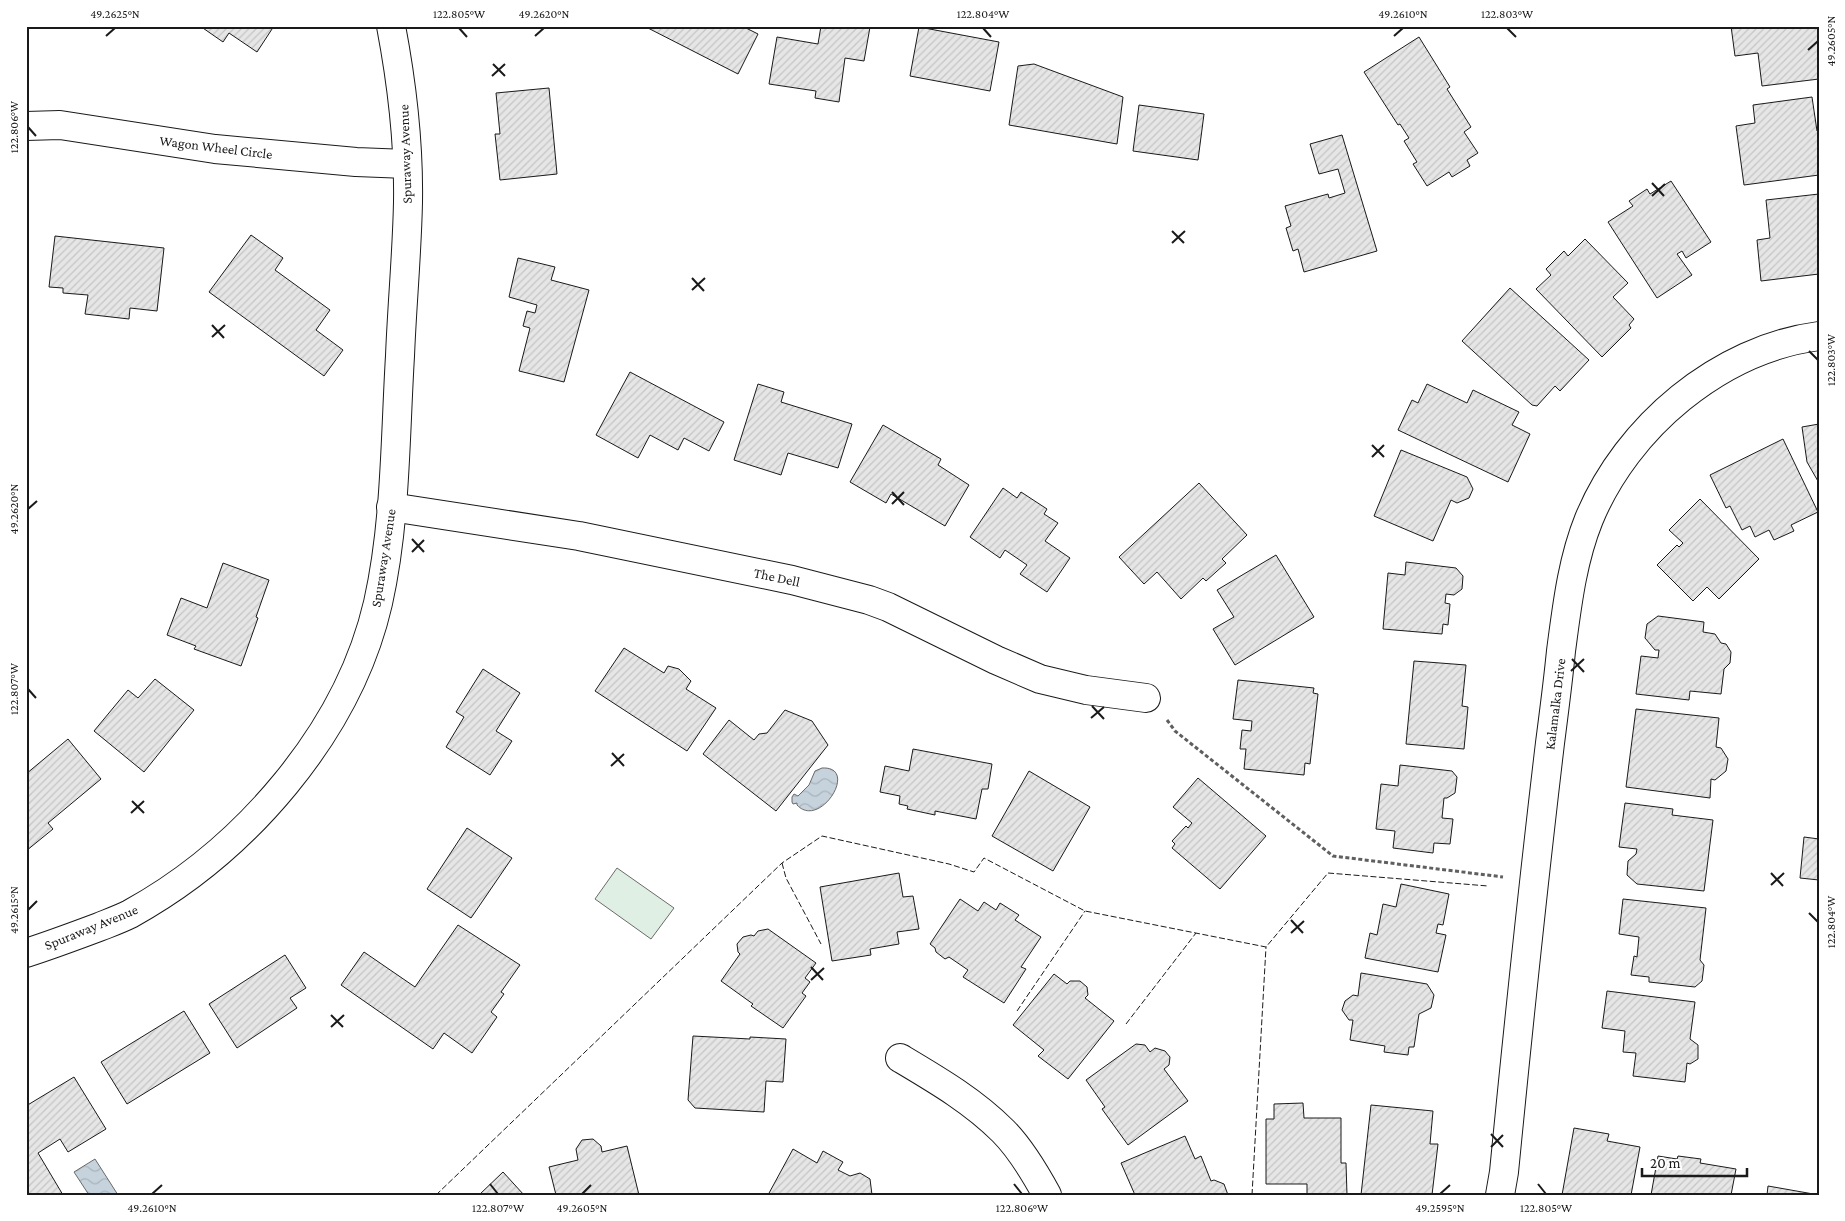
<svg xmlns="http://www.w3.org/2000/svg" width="1845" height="1221" viewBox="0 0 1845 1221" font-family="'Crimson Pro',serif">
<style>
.grass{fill:#e0efe3;stroke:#6a6a6a}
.water{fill:url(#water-waves);stroke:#6a6a6a}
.building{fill:url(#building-hatch);stroke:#1a1a1a}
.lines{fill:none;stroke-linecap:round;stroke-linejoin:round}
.minor-casing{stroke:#1a1a1a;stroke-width:30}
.path{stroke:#5f5f5f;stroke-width:3;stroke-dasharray:4 2.5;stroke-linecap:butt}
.minor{stroke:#fff;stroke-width:28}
.fence{stroke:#1a1a1a;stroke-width:1;stroke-dasharray:6 2.5;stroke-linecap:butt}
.ticks{fill:none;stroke:#1a1a1a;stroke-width:2}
.labels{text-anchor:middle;stroke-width:4;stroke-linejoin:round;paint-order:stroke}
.street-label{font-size:14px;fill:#1a1a1a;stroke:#fff}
.neatline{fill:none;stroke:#1a1a1a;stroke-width:2}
.ticks-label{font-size:12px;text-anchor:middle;fill:#1a1a1a}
</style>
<defs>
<pattern id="water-waves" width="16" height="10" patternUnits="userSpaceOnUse" patternTransform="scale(1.25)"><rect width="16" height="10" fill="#c6d2dc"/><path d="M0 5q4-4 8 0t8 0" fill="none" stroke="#aab4bc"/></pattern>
<pattern id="building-hatch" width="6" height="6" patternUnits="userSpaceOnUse" patternTransform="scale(1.25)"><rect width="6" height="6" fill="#e6e6e6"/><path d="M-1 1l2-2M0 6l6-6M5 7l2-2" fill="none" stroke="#c5c5c5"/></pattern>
</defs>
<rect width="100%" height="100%" fill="#fff"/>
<polygon class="grass" points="617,868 674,908 651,939 595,899"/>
<g class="water">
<path d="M822,768C860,766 820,830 797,805V803L793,804L792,802V797L794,794L798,796L809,785L815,771Z"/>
<polygon points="95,1159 118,1195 89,1195 74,1172"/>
</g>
<g class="building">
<polygon points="200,26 274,26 257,52 229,33 223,42"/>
<polygon points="644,26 742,26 758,34 738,74"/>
<polygon points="821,26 870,27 864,61 845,58 839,102 815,98 816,91 769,84 777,37 818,44"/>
<polygon points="1731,26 1819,26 1819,79 1762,86 1758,53 1735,56"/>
<polygon points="919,27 999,42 990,91 910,76"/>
<polygon points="1419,37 1450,87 1447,89 1471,127 1464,132 1478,153 1467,160 1470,166 1452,177 1449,172 1427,186 1413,164 1417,162 1404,141 1409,138 1400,124 1398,125 1364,72"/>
<polygon points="1034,64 1123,97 1117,144 1009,125 1018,66"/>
<polygon points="549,88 557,174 500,180 495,134 500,134 496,93"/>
<polygon points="1812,97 1817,131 1819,130 1819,175 1744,185 1736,126 1755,123 1753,105"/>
<polygon points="1139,105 1204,114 1198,160 1133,151"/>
<polygon points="1342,135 1377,251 1304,272 1298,249 1293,251 1286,228 1291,226 1285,206 1328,194 1329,198 1345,193 1338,169 1319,174 1310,144"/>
<polygon points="1671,181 1711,242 1686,258 1682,251 1677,254 1692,275 1657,298 1608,222 1633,206 1629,201 1647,189 1650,194"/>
<polygon points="1819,194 1819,274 1761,281 1757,240 1770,238 1766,200"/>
<polygon points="251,235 283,258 275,270 330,310 316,330 343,350 324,376 209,292"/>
<polygon points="55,236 164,248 157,311 130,308 129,319 85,314 88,295 63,293 63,288 49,287"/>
<polygon points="1585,239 1628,283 1613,297 1634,319 1629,325 1631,328 1602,357 1536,289 1551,275 1546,269 1564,251 1568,256"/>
<polygon points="518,258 555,267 551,280 589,290 564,382 519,371 530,328 523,326 527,311 535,313 537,305 509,297"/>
<polygon points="1510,288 1589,360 1560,391 1555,386 1537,406 1532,405 1462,341"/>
<polygon points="630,372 724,422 709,451 684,438 678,450 650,435 638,458 596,435"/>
<polygon points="758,384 784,392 781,402 852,424 838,468 788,453 781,475 734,460"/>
<polygon points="1427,384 1467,403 1473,390 1519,412 1512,425 1530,434 1508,482 1398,430 1412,400 1418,403"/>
<polygon points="1819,424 1819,483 1807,462 1802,427"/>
<polygon points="883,425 941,459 938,465 969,485 945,526 891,494 886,503 850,482"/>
<polygon points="1783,439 1818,512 1791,525 1794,531 1774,540 1769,530 1755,537 1750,526 1742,530 1730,506 1726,508 1710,475"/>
<polygon points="1401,450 1467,477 1473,489 1469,498 1457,503 1451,500 1433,541 1374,516"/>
<polygon points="1199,483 1247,535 1222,559 1226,563 1206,581 1203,578 1181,599 1157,572 1144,584 1119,557"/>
<polygon points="1003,488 1017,498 1021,492 1047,509 1044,514 1058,523 1045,541 1070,558 1047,592 1020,574 1027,565 1005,550 1000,558 970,537"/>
<polygon points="1700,499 1759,559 1719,599 1707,587 1693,601 1657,565 1677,545 1679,547 1683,543 1669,530"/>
<polygon points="1276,555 1314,617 1235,665 1213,629 1234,617 1217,590"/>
<polygon points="1406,562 1456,568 1463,576 1462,589 1454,595 1446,594 1445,603 1450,604 1448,625 1443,624 1442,634 1383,629 1388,573 1405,575"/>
<polygon points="223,563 269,580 256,617 258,618 241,666 194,649 196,646 167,635 181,598 207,608"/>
<polygon points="1658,616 1704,622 1703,632 1715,634 1721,643 1726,644 1731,652 1730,663 1724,669 1721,694 1690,691 1689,700 1636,694 1641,656 1658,658 1659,650 1655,650 1645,638 1647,624"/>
<polygon points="624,648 664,673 668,666 679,669 691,681 686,689 716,708 687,751 595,691"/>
<polygon points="1414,661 1466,665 1462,706 1468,707 1464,749 1406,744"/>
<polygon points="483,669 520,693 496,731 512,741 490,775 446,747 464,717 456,712"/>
<polygon points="155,679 194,710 144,772 94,731 128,690 138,698"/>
<polygon points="1238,680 1314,688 1313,693 1318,694 1310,764 1305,763 1304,775 1244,769 1246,749 1240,749 1242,730 1251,731 1252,721 1233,719"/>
<polygon points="1636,709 1719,718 1716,747 1721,748 1728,759 1726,771 1715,780 1711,779 1710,798 1626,787"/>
<polygon points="785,710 812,721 828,745 776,811 703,754 729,720 754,740 759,734 767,733"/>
<polygon points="68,739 101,779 48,823 53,829 26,851 26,774"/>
<polygon points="913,749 992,764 988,789 982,789 976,819 935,811 935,815 907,809 908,806 899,804 900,796 880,792 885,766 909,771"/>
<polygon points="1400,765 1452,771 1457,777 1455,793 1447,798 1444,798 1442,818 1453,819 1450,844 1434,843 1433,853 1393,848 1395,831 1376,829 1381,784 1398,786"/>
<polygon points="1029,771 1090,807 1053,871 992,836"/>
<polygon points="1198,778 1266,836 1220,889 1172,848 1175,844 1172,841 1186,826 1188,828 1192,823 1173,807"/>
<polygon points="1625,803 1673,809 1672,815 1713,820 1704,891 1637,884 1627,875 1628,861 1636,854 1637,849 1619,847"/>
<polygon points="467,828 512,858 471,918 427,889"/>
<polygon points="1804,837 1819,839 1819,880 1800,878"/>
<polygon points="899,873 903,897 913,896 919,929 897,932 899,944 870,949 871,955 832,961 820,887"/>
<polygon points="1401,884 1449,894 1443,925 1438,924 1436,933 1446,935 1438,972 1365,958 1370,933 1377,935 1383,904 1396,907"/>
<polygon points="960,899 978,911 984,902 996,910 1000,903 1019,915 1015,920 1041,937 1021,967 1026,969 1004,1003 963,977 968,970 949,957 945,959 936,952 935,948 930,944"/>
<polygon points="1623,899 1706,908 1700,960 1704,965 1702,981 1695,987 1649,982 1649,977 1631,975 1634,956 1637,957 1639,937 1619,934"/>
<polygon points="458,925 520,965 501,992 504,994 491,1012 497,1017 472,1053 444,1033 433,1049 341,985 364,952 415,987"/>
<polygon points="768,929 816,963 805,978 810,982 802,993 806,996 783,1028 751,1006 753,1004 721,981 740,954 738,952 737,944 743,937 751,935 754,936 758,931"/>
<polygon points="285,955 306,988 290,998 297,1008 237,1048 209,1004"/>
<polygon points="1361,973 1427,984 1434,995 1431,1008 1419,1014 1414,1047 1409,1047 1408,1055 1384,1052 1385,1046 1350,1040 1353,1020 1349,1020 1342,1010 1345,1001 1353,995 1358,996"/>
<polygon points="1054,974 1067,984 1070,981 1080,981 1087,987 1088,995 1085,998 1114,1021 1068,1079 1038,1056 1044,1050 1013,1025"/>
<polygon points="1607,991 1695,1002 1690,1039 1698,1045 1698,1059 1690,1064 1687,1063 1685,1082 1633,1076 1636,1053 1623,1052 1625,1031 1602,1028"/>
<polygon points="184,1011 210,1053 127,1104 101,1062"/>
<polygon points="693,1036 750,1039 750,1037 786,1039 783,1082 766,1081 764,1112 695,1108 688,1100"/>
<polygon points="1136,1044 1145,1045 1150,1052 1155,1048 1165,1051 1170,1057 1169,1065 1164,1069 1188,1101 1128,1145 1102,1109 1105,1107 1086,1080"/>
<polygon points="74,1077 106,1129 68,1152 60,1139 38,1153 63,1195 26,1195 26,1106"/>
<polygon points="1303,1103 1304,1118 1341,1118 1341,1163 1346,1163 1347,1195 1307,1195 1307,1184 1266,1184 1266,1119 1274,1119 1274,1104"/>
<polygon points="1371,1105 1433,1111 1430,1144 1438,1144 1432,1195 1361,1195"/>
<polygon points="1574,1128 1609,1134 1607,1141 1640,1147 1631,1195 1562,1195"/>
<polygon points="1185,1136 1195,1159 1201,1156 1211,1181 1214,1180 1224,1184 1228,1195 1135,1195 1121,1163"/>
<polygon points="593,1139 601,1146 602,1152 627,1146 639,1195 556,1195 549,1167 578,1160 576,1149 582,1140"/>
<polygon points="793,1149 817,1163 823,1151 843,1162 838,1170 850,1176 860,1173 870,1179 872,1195 768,1195"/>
<polygon points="1658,1156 1677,1159 1678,1156 1701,1159 1700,1163 1736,1169 1731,1195 1651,1195"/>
<polygon points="503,1172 524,1195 479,1195"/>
<polygon points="1768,1186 1819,1195 1767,1195"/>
</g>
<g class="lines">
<g class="minor-casing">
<g id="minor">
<polyline points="26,126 60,125 215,149 356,162 407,164"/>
<polyline points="391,507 579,536 792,580 869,600 888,607 996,660 1040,679 1086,690 1146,698"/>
<path d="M26,953C51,945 75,936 99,927C109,923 120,919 130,914C244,851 348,733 378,603C396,523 395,438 400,356C402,305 407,253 408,202C409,142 402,84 391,26"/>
<path d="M900,1058C937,1080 973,1101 1003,1131C1021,1149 1035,1173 1047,1195"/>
<path d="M1500,1195L1504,1172C1518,1029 1533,886 1550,743C1554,712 1558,682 1561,651C1567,606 1572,561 1589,519C1627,427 1719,349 1819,336"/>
</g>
</g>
<polyline class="path" points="1167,720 1175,731 1333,856 1503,877"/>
<use href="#minor" class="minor"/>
<g class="fence">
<polyline points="782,863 786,878 821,944"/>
<polyline points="1017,1011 1085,911"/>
<polyline points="1126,1024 1196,933"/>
<polyline points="436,1195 782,863 822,836 949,864 974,872 984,858 1085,911 1266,947 1328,873 1488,886"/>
<polyline points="1252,1195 1266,947"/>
</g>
</g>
<path class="ticks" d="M459,28L467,37M983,28L991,37M1507,28L1516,37M106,36L115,28M535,36L544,28M1394,36L1403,28M1808,50L1818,41M493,64L505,76M492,76L505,64M28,127L36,136M1652,183L1664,196M1652,196L1665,184M1172,231L1184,243M1172,243L1185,231M692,278L704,291M692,290L705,278M212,325L224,338M212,337L225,325M1809,351L1818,360M1372,445L1384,457M1372,457L1384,445M892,492L904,505M892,504L904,492M28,509L37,501M412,539L424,552M412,552L424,540M1572,659L1584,672M1571,671L1584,659M28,689L36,698M1092,706L1104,719M1091,718L1104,707M612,753L624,766M611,766L624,754M132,801L144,813M131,813L144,801M1771,873L1783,886M1771,885L1784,873M28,910L37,901M1809,913L1818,922M1291,920L1303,933M1291,933L1304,921M811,967L823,980M811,980L824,968M331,1015L343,1027M331,1027L344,1015M1491,1134L1503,1147M1491,1147L1503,1135M490,1184L498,1194M1014,1184L1022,1194M1538,1184L1546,1194M152,1194L162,1185M582,1194L591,1185M1440,1194L1450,1185"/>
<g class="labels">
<g class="street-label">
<text transform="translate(216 147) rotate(7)" y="5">Wagon Wheel Circle</text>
<text transform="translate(405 154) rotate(-92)" y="5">Spuraway Avenue</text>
<text transform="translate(383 558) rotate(-81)" y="5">Spuraway Avenue</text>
<text transform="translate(777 577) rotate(12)" y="5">The Dell</text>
<text transform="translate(1555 704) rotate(-83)" y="5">Kalamalka Drive</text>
<text transform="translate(91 927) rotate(-22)" y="5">Spuraway Avenue</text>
</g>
</g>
<rect width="1845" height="1221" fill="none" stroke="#ffffff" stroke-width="55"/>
<path d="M1642 1168v8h105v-8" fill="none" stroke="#1a1a1a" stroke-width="2.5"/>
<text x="1650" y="1168" font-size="15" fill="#1a1a1a" stroke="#ffffff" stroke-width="4" paint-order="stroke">20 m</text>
<rect x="28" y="28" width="1790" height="1166" class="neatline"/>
<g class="ticks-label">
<text x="115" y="18">49.2625°N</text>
<text x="459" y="18">122.805°W</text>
<text x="544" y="18">49.2620°N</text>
<text x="983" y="18">122.804°W</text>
<text x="1403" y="18">49.2610°N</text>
<text x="1507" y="18">122.803°W</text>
<text transform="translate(1831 41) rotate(-90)" y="4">49.2605°N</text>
<text transform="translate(14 127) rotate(-90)" y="4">122.806°W</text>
<text transform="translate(1831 360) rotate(-90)" y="4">122.803°W</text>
<text transform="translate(14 509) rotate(-90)" y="4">49.2620°N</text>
<text transform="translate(14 689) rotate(-90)" y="4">122.807°W</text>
<text transform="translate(14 910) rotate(-90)" y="4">49.2615°N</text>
<text transform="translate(1831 922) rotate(-90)" y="4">122.804°W</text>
<text x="152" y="1212">49.2610°N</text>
<text x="498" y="1212">122.807°W</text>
<text x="582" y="1212">49.2605°N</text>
<text x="1022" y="1212">122.806°W</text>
<text x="1440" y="1212">49.2595°N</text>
<text x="1546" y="1212">122.805°W</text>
</g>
</svg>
